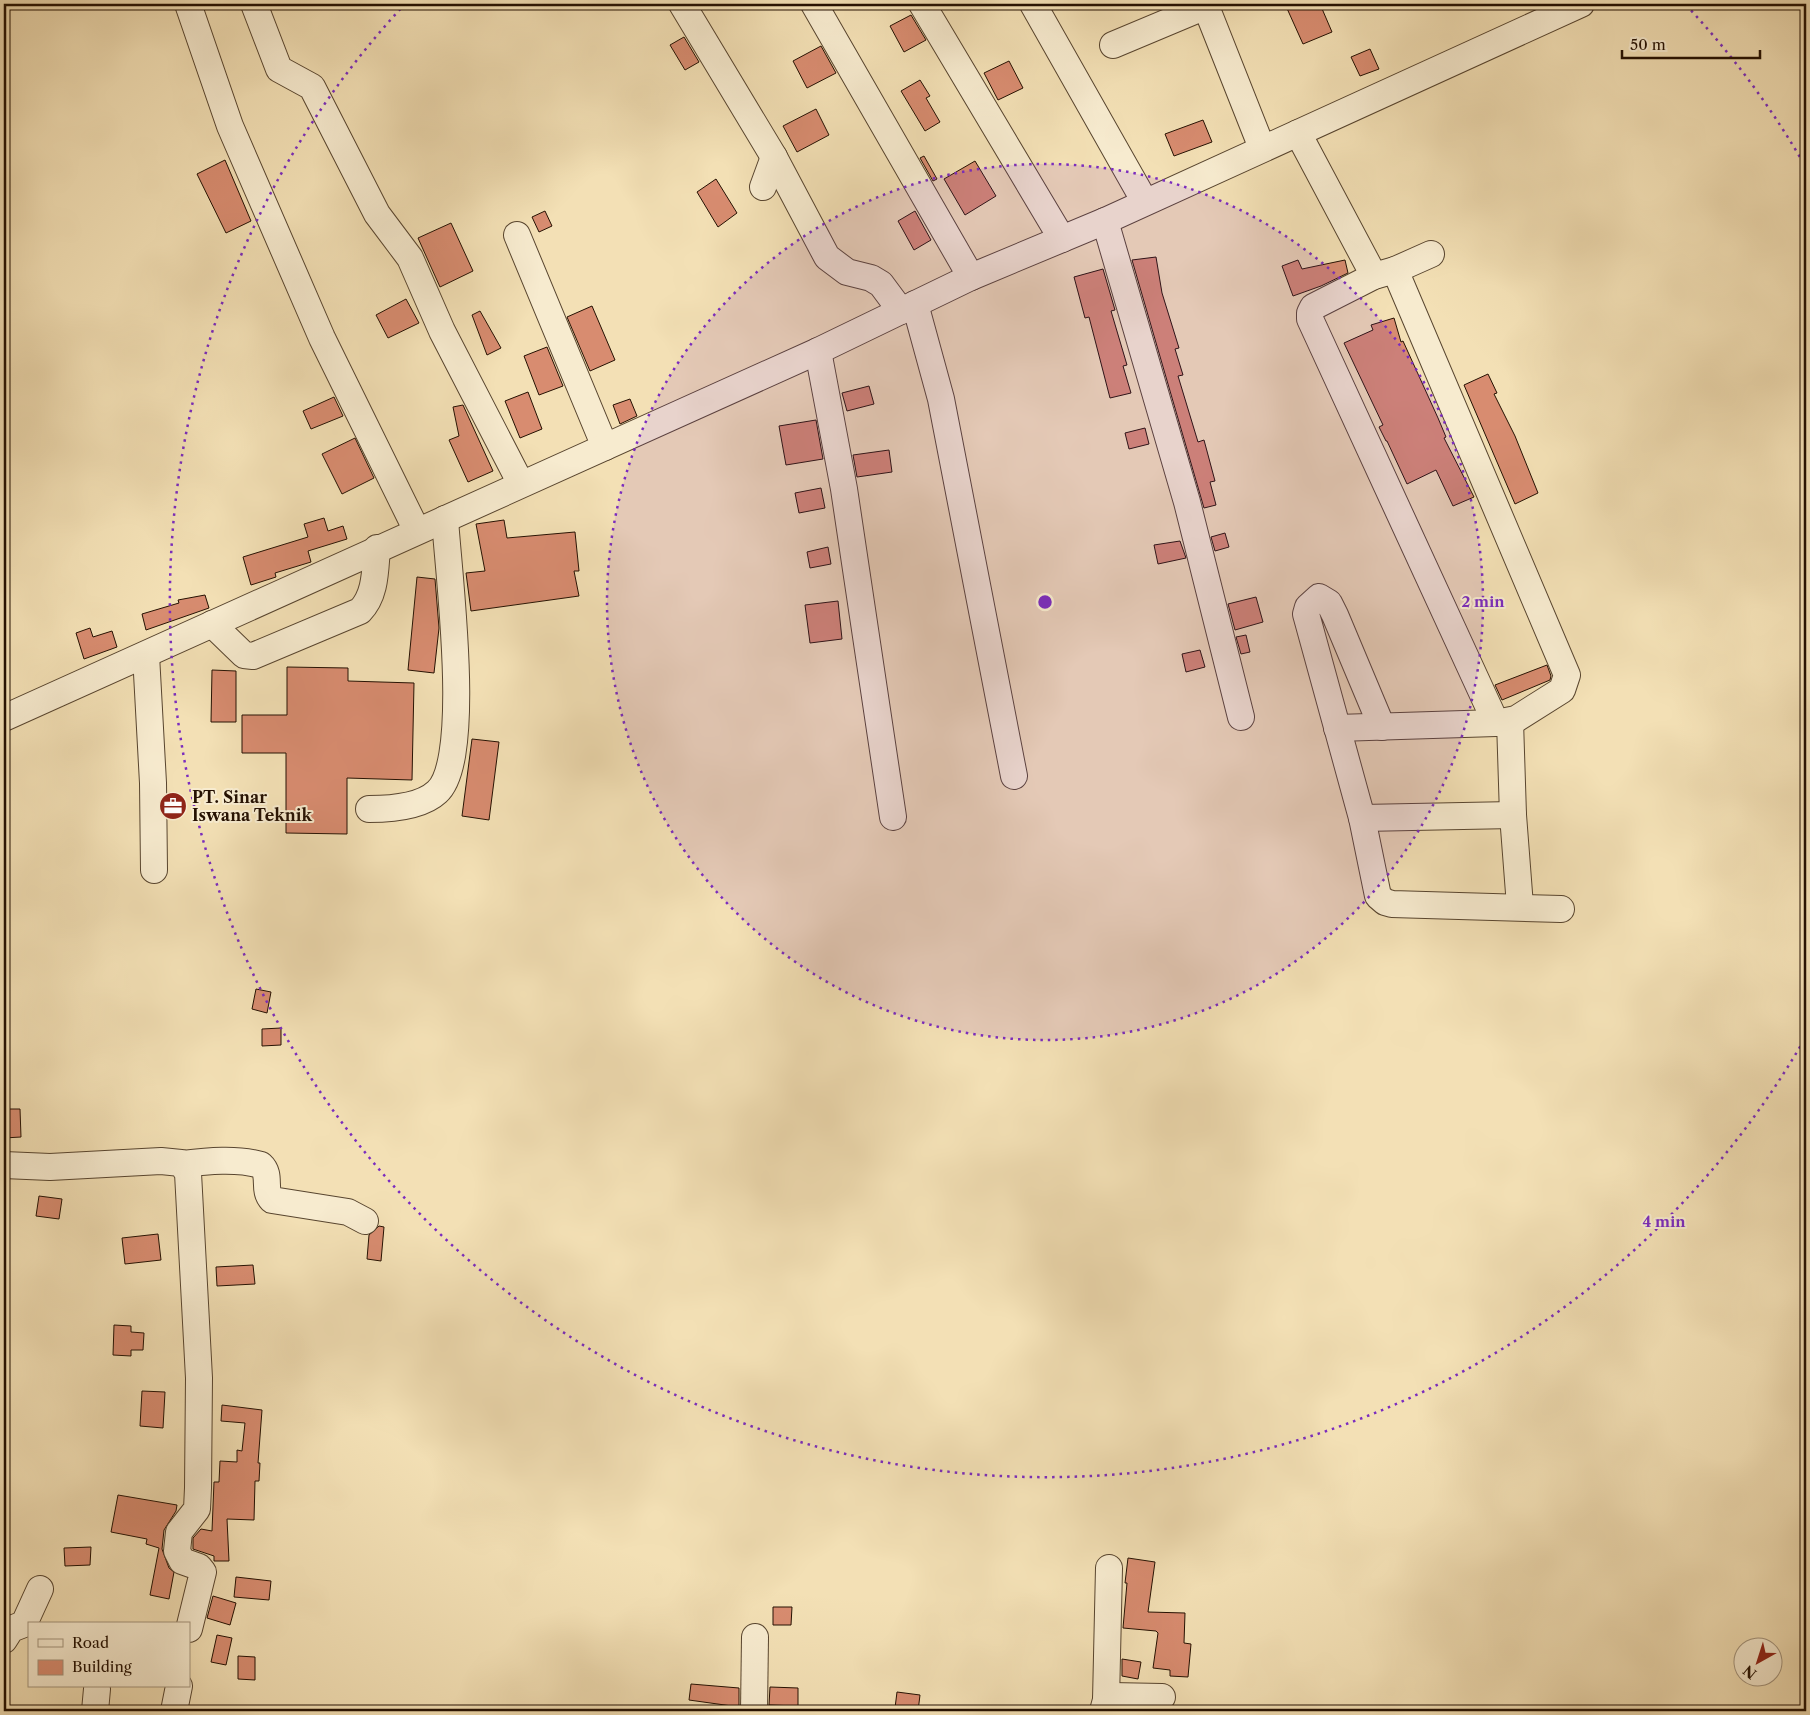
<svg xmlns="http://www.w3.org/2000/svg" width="1810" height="1715" viewBox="0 0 1810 1715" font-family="'Libre Caslon Text',serif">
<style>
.building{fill:#d88c70;stroke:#251102}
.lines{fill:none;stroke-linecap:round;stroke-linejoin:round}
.minor-casing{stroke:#58452f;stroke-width:28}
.minor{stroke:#f7ebcf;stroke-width:26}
.ring{fill:none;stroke:#7b2cbf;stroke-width:2.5;stroke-dasharray:2.5 5}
.labels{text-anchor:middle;stroke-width:4;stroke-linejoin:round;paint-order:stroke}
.poi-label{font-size:16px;font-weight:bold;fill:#251102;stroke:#f7ebcf;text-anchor:start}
.centre{fill:#7b2cbf;stroke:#f7ebcf;stroke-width:2.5}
.ring-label{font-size:15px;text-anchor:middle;font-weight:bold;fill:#7b2cbf;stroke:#f7ebcf;stroke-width:4;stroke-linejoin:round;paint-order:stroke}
</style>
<rect width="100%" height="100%" fill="#f3e0b5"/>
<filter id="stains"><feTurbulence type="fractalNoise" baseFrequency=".004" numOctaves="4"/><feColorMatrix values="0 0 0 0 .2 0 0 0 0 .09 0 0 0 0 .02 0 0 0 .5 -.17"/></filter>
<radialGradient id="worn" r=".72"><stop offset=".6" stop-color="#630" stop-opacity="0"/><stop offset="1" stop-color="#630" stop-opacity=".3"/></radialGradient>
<g class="building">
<polygon points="1285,4 1320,4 1332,32 1303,44"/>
<polygon points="911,15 926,40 904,52 890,26"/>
<polygon points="684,37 699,62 685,70 670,45"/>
<polygon points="821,46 836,73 807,88 793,61"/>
<polygon points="1370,49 1379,69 1360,76 1351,57"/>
<polygon points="1009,61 1023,88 998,100 984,73"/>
<polygon points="920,80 930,96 926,98 940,122 925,131 901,91"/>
<polygon points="816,109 829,135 797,152 783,126"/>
<polygon points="1203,120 1212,142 1174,156 1165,134"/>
<polygon points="924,156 937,179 933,181 920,158"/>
<polygon points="225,160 251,221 226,233 197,174"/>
<polygon points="975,161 996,196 965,215 944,179"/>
<polygon points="716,179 737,213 718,227 697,192"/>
<polygon points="545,211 552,226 539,232 532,217"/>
<polygon points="915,211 931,240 914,250 898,221"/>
<polygon points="451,223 473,271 440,287 418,238"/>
<polygon points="1156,257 1162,293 1179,348 1175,349 1183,375 1178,376 1198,442 1204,440 1215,481 1210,482 1216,505 1204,508 1132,260"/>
<polygon points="1298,260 1302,269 1345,260 1348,273 1321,286 1293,296 1282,266"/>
<polygon points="1103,269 1115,310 1111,311 1127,365 1123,366 1131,393 1110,398 1089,317 1085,318 1074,277"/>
<polygon points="406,299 419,323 388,338 376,315"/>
<polygon points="592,306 615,360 590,371 567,317"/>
<polygon points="480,311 501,348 487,355 472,315"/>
<polygon points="1394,318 1401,342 1403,341 1438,418 1446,437 1444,438 1474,497 1453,506 1436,470 1407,484 1387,441 1386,441 1379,427 1383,425 1344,343 1373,330 1371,325"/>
<polygon points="547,347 563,386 539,395 524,356"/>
<polygon points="1488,374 1497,393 1494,394 1515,436 1538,493 1515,504 1464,385"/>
<polygon points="869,386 874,404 847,411 842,393"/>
<polygon points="528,392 542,429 520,438 505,401"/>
<polygon points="334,397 343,416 311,429 303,411"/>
<polygon points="630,399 637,416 620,424 613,405"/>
<polygon points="463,405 493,471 468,482 449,440 459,436 453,407"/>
<polygon points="816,420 823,459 786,465 779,426"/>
<polygon points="1145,428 1149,444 1129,449 1125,433"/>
<polygon points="355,438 374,478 342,494 322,454"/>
<polygon points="889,450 892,472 857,477 853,455"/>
<polygon points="821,488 825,508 799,513 795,493"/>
<polygon points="324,518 328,531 343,526 347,539 308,551 311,562 275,573 276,577 251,585 243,557 308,537 304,524"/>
<polygon points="504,520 507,538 575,532 579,571 574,571 579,596 471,611 466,573 485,571 476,524"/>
<polygon points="1225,533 1229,547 1215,551 1211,537"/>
<polygon points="1180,541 1186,558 1158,564 1154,545"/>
<polygon points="828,547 831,564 810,568 807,552"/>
<polygon points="417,577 435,579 439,628 434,673 408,670"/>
<polygon points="205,595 209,608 146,630 142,614 179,603 178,600"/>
<polygon points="1256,597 1263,622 1235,630 1228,604"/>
<polygon points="838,601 842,639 810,643 805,605"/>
<polygon points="90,628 93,637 112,631 117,647 84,659 76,633"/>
<polygon points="1246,635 1250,652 1241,654 1236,637"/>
<polygon points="1200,650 1205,667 1186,672 1182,654"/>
<polygon points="1547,665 1551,676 1550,680 1502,700 1495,685"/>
<polygon points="287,667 348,668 348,681 414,683 412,780 347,778 347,834 286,833 286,753 242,753 242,715 287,715"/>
<polygon points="212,670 236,671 236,722 211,722"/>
<polygon points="472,739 499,742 489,820 462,816"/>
<polygon points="256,989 271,992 267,1013 252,1009"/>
<polygon points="281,1028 281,1045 262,1046 262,1029"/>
<polygon points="4,1109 20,1109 21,1137 4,1138"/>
<polygon points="39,1196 62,1199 59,1219 36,1216"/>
<polygon points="379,1226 384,1227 381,1261 367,1259 369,1235"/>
<polygon points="158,1234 161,1260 125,1264 122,1238"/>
<polygon points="253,1265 255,1284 217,1286 216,1267"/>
<polygon points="114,1325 131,1326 131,1332 144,1333 143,1350 131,1350 131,1356 113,1355"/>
<polygon points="142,1391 165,1392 163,1428 140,1426"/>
<polygon points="222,1405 262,1410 258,1463 260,1463 259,1481 255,1481 254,1520 227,1519 229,1561 214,1561 214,1556 193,1549 193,1538 201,1529 212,1531 214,1482 219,1482 220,1461 237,1462 237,1450 242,1451 245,1423 221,1421"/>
<polygon points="118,1495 177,1505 176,1511 164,1530 162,1549 169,1568 174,1572 169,1599 150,1595 159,1548 146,1544 147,1539 111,1532"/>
<polygon points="91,1547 90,1565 65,1566 64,1548"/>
<polygon points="1128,1558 1155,1562 1148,1612 1185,1613 1184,1643 1191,1644 1188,1677 1170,1676 1170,1670 1153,1668 1158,1633 1156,1631 1123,1628 1127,1583 1125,1583"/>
<polygon points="236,1577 271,1581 269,1600 234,1597"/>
<polygon points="213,1596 236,1603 230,1625 207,1618"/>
<polygon points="773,1607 792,1607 791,1625 773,1625"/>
<polygon points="217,1635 232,1638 226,1665 211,1662"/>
<polygon points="238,1656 255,1657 255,1680 238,1679"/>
<polygon points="1122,1659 1141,1662 1138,1679 1122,1676"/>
<polygon points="691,1684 739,1688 739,1707 689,1700"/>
<polygon points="770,1687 798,1688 798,1706 769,1705"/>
<polygon points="897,1692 920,1695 918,1711 895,1708"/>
</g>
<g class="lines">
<g class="minor-casing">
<g id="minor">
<polyline points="188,4 230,126 322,338 417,531"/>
<polyline points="254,4 279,69 312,87 377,214 410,258 442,331 521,484"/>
<polyline points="682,4 774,157 827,257 847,272 871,278 881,284 901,311"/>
<polyline points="814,4 971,277"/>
<polyline points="922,4 1062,239"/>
<polyline points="1033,4 1145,202"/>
<polyline points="1205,4 1262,148"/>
<polyline points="1113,45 1206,6"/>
<polyline points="1298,133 1374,276"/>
<polyline points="763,187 774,157"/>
<polyline points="1105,221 1187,502 1241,717"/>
<polyline points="517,235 605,447"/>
<polygon points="1395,270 1567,675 1562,690 1516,719 1496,723 1310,319 1310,313 1313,307 1374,276"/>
<polyline points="1395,270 1431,254"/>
<polyline points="915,304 941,399 1014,776"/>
<polyline points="818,351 844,489 893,817"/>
<path d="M212,624L244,655L253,656L360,611C376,595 375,570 377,548"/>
<polyline points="146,655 153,783 154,870"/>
<polyline points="4,718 818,351 971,277 1105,221 1581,4"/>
<polyline points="1510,721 1513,815 1520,906"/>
<polyline points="1382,727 1335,615 1329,603 1319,597 1308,607 1306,614 1362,818 1378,896 1385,902 1392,904 1561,909"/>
<polyline points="1337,728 1496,723"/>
<path d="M369,809C389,809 421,807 437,792C473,760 448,570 445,519"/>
<polyline points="1362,818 1513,815"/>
<path d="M183,1164C207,1161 237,1158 261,1165C272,1175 262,1190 272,1200L348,1212L365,1221"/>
<polyline points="4,1165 50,1167 161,1161 181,1163 188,1173 199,1378 198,1488 197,1509 179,1532 177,1551 182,1561 199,1567 203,1572 189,1629"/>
<polyline points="4,1640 11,1629 24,1624 40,1589"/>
<polyline points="1106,1700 1109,1568"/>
<polyline points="95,1711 97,1689"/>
<polyline points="174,1711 179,1686"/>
<polyline points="754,1711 755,1637"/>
<polyline points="1103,1711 1106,1700 1111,1696 1162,1697"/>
</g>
</g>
<use href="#minor" class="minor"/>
</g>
<circle cx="1045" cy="602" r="438" fill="#7b2cbf" fill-opacity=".12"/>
<g class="ring">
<circle cx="1045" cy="602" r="438"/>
<path d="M1804 1040A876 876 0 1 1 404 5M1686 5A876 876 0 0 1 1804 164"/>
</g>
<defs>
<g id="office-disc" transform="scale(1.4375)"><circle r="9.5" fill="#8f2418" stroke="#f7ebcf"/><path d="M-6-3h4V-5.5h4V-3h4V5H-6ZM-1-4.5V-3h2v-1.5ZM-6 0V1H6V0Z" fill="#fff"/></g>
</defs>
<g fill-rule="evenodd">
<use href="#office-disc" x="173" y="806"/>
</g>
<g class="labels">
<g class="poi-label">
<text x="192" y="803">PT. Sinar<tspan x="192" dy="18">Iswana Teknik</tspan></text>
</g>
</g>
<circle cx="1045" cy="602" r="8" class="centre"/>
<g class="ring-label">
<text x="1483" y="607">2 min</text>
<text x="1664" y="1227">4 min</text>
</g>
<rect width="1810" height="1715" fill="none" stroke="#f3e0b5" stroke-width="20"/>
<rect x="5" y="5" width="1800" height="1705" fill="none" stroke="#251102" stroke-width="2.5"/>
<rect x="10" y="10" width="1790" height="1695" fill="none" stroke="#251102"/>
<rect x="28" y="1622" width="162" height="65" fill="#f7ebcf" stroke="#a3947d"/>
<rect x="38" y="1639" width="25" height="8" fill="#f7ebcf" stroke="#a3947d"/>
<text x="72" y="1648" font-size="15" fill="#251102">Road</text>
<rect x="38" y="1660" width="25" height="15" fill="#d88c70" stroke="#a3947d"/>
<text x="72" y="1672" font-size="15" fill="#251102">Building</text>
<g transform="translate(1758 1662) rotate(219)"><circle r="24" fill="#f7ebcf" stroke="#a3947d"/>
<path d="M0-4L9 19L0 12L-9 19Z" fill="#8f2418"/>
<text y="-8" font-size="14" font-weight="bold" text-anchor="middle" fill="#251102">N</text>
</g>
<path d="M1622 50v8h138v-8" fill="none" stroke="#251102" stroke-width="2.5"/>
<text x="1630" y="50" font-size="15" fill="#251102" stroke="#f7ebcf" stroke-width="4" paint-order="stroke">50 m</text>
<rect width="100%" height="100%" filter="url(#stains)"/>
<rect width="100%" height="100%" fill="url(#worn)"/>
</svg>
